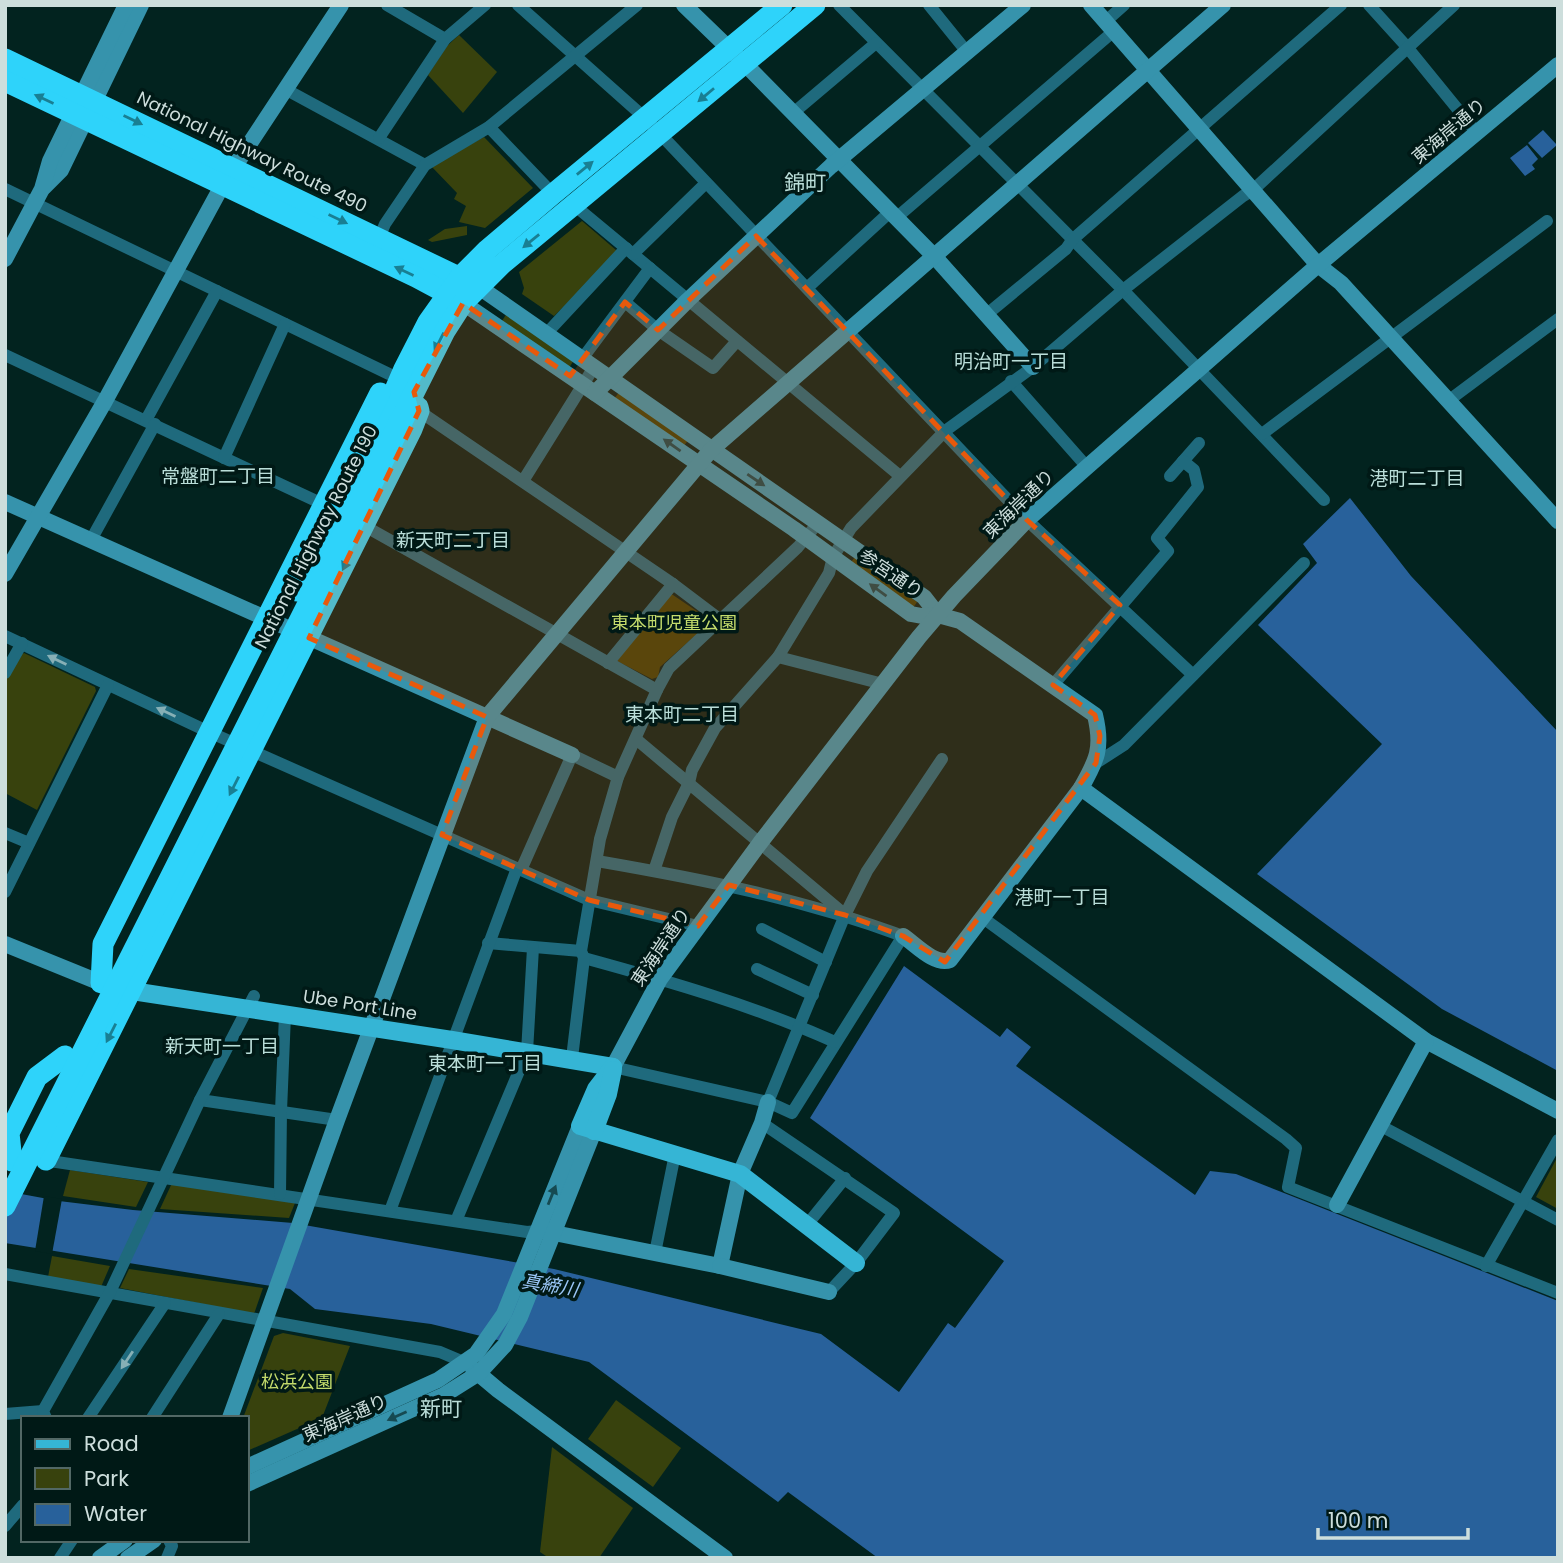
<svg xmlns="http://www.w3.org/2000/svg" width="1563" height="1563" viewBox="0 0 1563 1563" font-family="Poppins,'Noto Sans JP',sans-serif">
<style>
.green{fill:#38420d}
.water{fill:#28619b}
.pier{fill:#02231f}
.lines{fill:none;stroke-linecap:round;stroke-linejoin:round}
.street{stroke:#1f6a7d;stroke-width:12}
.secondary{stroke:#3693ac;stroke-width:16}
.primary{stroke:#35b5d5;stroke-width:18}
.highway{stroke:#2ed3fa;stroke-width:21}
.oneway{fill:#197f93}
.oneway2{fill:#164a52}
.oneway3{fill:#87b0b6}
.marked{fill:#e8590c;fill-opacity:0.2;stroke:#e8590c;stroke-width:5;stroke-dasharray:14 9;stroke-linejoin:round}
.labels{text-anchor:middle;stroke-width:7;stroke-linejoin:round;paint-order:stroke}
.street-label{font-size:18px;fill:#cddedc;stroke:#001916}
.park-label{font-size:18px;fill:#c4dc6c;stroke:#001916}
.neighbourhood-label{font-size:19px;fill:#baded9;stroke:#001916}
.water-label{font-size:19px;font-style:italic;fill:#9ac6f7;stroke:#001916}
.quarter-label{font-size:21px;fill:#baded9;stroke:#001916}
</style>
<rect width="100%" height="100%" fill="#02231f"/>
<g class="green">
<polygon points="459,35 497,72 463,113 428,75 447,46"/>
<polygon points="484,137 533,188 485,228 459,222 466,206 454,199 457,193 431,166"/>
<polygon points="582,221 616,250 616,256 554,316 522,294 524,288 519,272"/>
<polygon points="467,226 467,235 432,242 428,240 445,229"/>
<polygon points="507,313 574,360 569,368 502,321"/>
<polygon points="620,391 689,439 683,447 614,399"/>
<polygon points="855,557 917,602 913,608 851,562"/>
<polygon points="670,593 707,618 708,624 660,667 658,677 652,679 617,661"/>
<polygon points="24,653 95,687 96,691 37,810 5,793 5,680 20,655"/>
<polygon points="1558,1156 1558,1209 1536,1197"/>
<polygon points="70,1170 148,1182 136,1207 63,1196"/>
<polygon points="172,1183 295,1203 289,1218 160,1209"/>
<polygon points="52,1256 110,1266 101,1287 48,1277"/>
<polygon points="129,1269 263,1288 254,1314 120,1288"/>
<polygon points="283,1333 350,1346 322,1418 247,1451 247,1418 243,1418 274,1336"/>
<polygon points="616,1400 681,1448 653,1487 588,1439"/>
<polygon points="552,1447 633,1508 599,1558 549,1558 540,1552"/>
</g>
<g class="water">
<polygon points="1543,130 1557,145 1542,158 1528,143"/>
<polygon points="1527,145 1538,159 1532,165 1535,169 1525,176 1510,158"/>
<polygon points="1350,498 1411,576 1558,732 1558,1071 1442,1009 1257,874 1382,744 1258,625 1317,563 1303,544"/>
<polygon points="904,966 1000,1037 1007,1028 1031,1047 1016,1066 1195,1195 1210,1171 1236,1174 1558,1301 1558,1558 878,1558 788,1492 778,1502 589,1362 431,1324 315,1309 290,1289 5,1243 5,1191 59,1201 133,1210 293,1223 554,1269 821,1334 899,1392 948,1323 955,1328 1004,1261 810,1118"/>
</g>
<polygon class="pier" points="44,1196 62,1199 52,1254 35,1251"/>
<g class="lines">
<g class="street">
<polyline points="387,5 445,39"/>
<polyline points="518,5 645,118 1027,520 1193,675"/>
<polyline points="839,5 1123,290 1324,500"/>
<polyline points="929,5 967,52"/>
<polyline points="1369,5 1407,47 1477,133"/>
<polyline points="1106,21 1124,5"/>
<polyline points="285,89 425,165"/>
<polyline points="792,114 876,43"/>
<polyline points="489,127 553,194"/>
<polyline points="379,138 445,39 485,5"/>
<polyline points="5,189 389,374"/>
<polyline points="574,205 900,476"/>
<polyline points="896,218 1114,31"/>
<polyline points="379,238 385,224 425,165 489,127 637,5"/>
<polyline points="633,254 706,183"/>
<polyline points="807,288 890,212"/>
<polyline points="625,302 658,330 713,368 737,341"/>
<polyline points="986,315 1066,249 1072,240 1341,5"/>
<polyline points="546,334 626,248"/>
<polyline points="5,355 329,507"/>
<polyline points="582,359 650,268"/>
<polyline points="1011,381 1087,467"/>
<polyline points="1448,401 1558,319"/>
<polyline points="419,411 673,584 722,621"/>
<polyline points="146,420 217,291"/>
<polyline points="1262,434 1547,221"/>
<polyline points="224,458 285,324"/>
<polyline points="1170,476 1199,443"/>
<polyline points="523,481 594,367"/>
<polyline points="361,524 657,690"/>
<polyline points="91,540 155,424"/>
<polyline points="5,636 209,732 589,900 698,926"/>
<polyline points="778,657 883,684"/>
<polyline points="608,663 673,584"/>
<polyline points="5,673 22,643"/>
<polyline points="1053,685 1168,551 1157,538 1198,487 1194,470 1183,461"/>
<polyline points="636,739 842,912"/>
<polyline points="1096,763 1124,745 1304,563"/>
<polyline points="5,833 29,843"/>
<path d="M597,861C701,879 803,899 903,936L792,1113L768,1102L613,1067"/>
<polyline points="521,870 572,755 618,777"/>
<polyline points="654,871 672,817 689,783 692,770 715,728 778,657 829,573 833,557 851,528 945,431 1033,367 1123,290 1243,196 1253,190 1454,5"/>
<polyline points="5,892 108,685"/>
<polyline points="983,918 1286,1139 1296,1148 1288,1187 1558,1293"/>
<polyline points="762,929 826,962"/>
<polyline points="488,943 581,951"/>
<path d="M584,958C668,981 755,1006 835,1042"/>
<polyline points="757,969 813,995"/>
<polyline points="572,1058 584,958 581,951 600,839 618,777 657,690 669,668 798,547 818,523"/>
<polyline points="200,1100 337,1120"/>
<polyline points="768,1102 845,915 867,871 942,759"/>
<polyline points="762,1123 894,1213 856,1263 829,1292"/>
<polyline points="1381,1126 1558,1220"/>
<polyline points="43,1160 527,1232 537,1231"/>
<polyline points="280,1194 281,1111 285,1015"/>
<polyline points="390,1211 517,868"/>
<polyline points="456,1221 527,1052 533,948"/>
<polyline points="806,1226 845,1178"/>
<polyline points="655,1253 675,1154"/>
<polyline points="1486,1266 1558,1140"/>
<polyline points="5,1274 440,1352 466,1363"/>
<polyline points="5,1414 43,1411"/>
<polyline points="46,1418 43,1411 110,1292 200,1100 254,996"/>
<polyline points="88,1418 165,1303"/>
<polyline points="152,1418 219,1314"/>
<polyline points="5,1526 23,1505"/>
<polyline points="60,1558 72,1540"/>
<polyline points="167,1558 172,1546 169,1540"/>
</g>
<g class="secondary">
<polyline points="684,5 744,63 934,256 1033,367"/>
<polyline points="1091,5 1318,265 1341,283 1558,521"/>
<polyline points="44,187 61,170 141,5"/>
<polyline points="5,259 42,189 50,161 126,5"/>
<polyline points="479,287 924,597 938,615"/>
<path d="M463,303L794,529L911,614L922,616L938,615L960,621L1095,715C1103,748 1097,760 1081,788L950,960C935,966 915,944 903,936"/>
<polyline points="595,393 688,300 831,166 1023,5"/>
<polyline points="5,502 572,755"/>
<polyline points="5,574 105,401 223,184 341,5"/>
<polyline points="1081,788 1426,1041 1558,1111"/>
<polyline points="5,944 101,983"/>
<polyline points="613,1067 660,979 760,843 919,637 954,596 1027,520 1087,467 1318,265 1558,65"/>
<polyline points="1337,1205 1426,1041"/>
<polyline points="544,1231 720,1266 740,1174 762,1123 768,1102"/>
<polyline points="720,1266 829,1292"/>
<polyline points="473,1369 498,1390 725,1558"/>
<polyline points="230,1418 337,1120 487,717 711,450 1223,5"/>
<polyline points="247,1467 438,1380 476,1354 504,1314 580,1126"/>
<polyline points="247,1484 444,1395 479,1373 505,1345 520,1317 594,1131"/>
<polyline points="100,1558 125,1540"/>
<polyline points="128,1558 154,1540"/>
</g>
<g class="primary">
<polyline points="119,989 452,1040 613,1067"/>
<polyline points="613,1067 596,1089 580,1126 740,1174 856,1263"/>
<polyline points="594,1131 608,1094 613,1070"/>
</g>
<g class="highway">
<polyline points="5,59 471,283"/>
<polyline points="5,81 416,277 459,300"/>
<polyline points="297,591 379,427 404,369 428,322 460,277 487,250 553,194 782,5"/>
<polyline points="101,983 103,944 380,393"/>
<polyline points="46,1160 412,429 419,411 418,407"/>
<polyline points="12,1161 9,1133 37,1077 65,1056"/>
<polyline points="5,1206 445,331 463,303 501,265 815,5"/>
</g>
</g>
<defs><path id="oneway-solid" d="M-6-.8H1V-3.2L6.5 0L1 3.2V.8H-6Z" transform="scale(1.75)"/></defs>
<g class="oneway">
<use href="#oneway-solid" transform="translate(706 95) rotate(140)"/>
<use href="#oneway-solid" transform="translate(44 99) rotate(-155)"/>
<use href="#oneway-solid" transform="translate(133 120) rotate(26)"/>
<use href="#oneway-solid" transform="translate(585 168) rotate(-39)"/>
<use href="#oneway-solid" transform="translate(338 219) rotate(26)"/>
<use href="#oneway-solid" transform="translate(531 241) rotate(141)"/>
<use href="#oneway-solid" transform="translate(404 271) rotate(-155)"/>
<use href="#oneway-solid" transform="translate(439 342) rotate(117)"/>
<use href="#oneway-solid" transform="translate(347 561) rotate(116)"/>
<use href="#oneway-solid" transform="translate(234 786) rotate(117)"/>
<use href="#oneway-solid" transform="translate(111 1033) rotate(117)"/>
</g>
<g class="oneway2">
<use href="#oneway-solid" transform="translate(672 445) rotate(-145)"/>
<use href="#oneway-solid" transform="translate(756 480) rotate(34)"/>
<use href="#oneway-solid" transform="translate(878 590) rotate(-144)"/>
<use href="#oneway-solid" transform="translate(552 1195) rotate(-68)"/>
<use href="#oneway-solid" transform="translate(397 1416) rotate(156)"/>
</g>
<g class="oneway3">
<use href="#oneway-solid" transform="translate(57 660) rotate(-154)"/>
<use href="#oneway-solid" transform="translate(166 712) rotate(-155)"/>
<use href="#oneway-solid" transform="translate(127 1360) rotate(124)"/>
</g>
<path class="marked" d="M756,236L1027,520L1120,605L1053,685L1095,715L1100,736L1096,763L945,962L903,936L845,915L729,885L698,926L589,900L442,835L487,717L309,638L419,411L414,392L463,303L570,376L625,302L658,330Z"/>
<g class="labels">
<g class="street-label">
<text transform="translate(1449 131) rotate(-40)" y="6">東海岸通り</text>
<text transform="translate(252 152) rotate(26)" y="6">National Highway Route 490</text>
<text transform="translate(1019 504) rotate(-44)" y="6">東海岸通り</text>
<text transform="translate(316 537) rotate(-63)" y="6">National Highway Route 190</text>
<text transform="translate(891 574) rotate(34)" y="6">参宮通り</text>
<text transform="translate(661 947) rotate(-56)" y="6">東海岸通り</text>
<text transform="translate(360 1005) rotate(9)" y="6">Ube Port Line</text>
<text transform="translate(345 1418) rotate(-24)" y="6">東海岸通り</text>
</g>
<g class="park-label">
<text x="674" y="629">東本町児童公園</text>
<text x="297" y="1388">松浜公園</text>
</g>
<g class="neighbourhood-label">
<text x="1011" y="368">明治町一丁目</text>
<text x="218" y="483">常盤町二丁目</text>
<text x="1417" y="485">港町二丁目</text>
<text x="453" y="547">新天町二丁目</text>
<text x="682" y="721">東本町二丁目</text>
<text x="1062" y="904">港町一丁目</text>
<text x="222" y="1053">新天町一丁目</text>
<text x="485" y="1070">東本町一丁目</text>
</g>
<g class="water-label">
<text transform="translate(550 1285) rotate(10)" y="7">真締川</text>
</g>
<g class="quarter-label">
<text x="805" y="190">錦町</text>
<text x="441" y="1416">新町</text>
</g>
</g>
<rect width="1563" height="1563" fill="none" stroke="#cddedc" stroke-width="14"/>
<rect x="21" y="1416" width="228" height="126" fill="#001916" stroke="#526865" stroke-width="2"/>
<rect x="35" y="1439" width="35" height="10" fill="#35b5d5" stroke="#526865" stroke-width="2"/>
<text x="84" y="1451" font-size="21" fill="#cddedc">Road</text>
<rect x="35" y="1468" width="35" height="21" fill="#38420d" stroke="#526865" stroke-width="2"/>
<text x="84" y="1486" font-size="21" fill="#cddedc">Park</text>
<rect x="35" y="1504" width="35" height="21" fill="#28619b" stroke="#526865" stroke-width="2"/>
<text x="84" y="1521" font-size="21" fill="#cddedc">Water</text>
<path d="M1318 1528v10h150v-10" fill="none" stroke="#cddedc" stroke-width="3.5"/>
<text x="1328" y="1528" font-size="21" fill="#cddedc" stroke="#001916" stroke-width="5" paint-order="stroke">100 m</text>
</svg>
